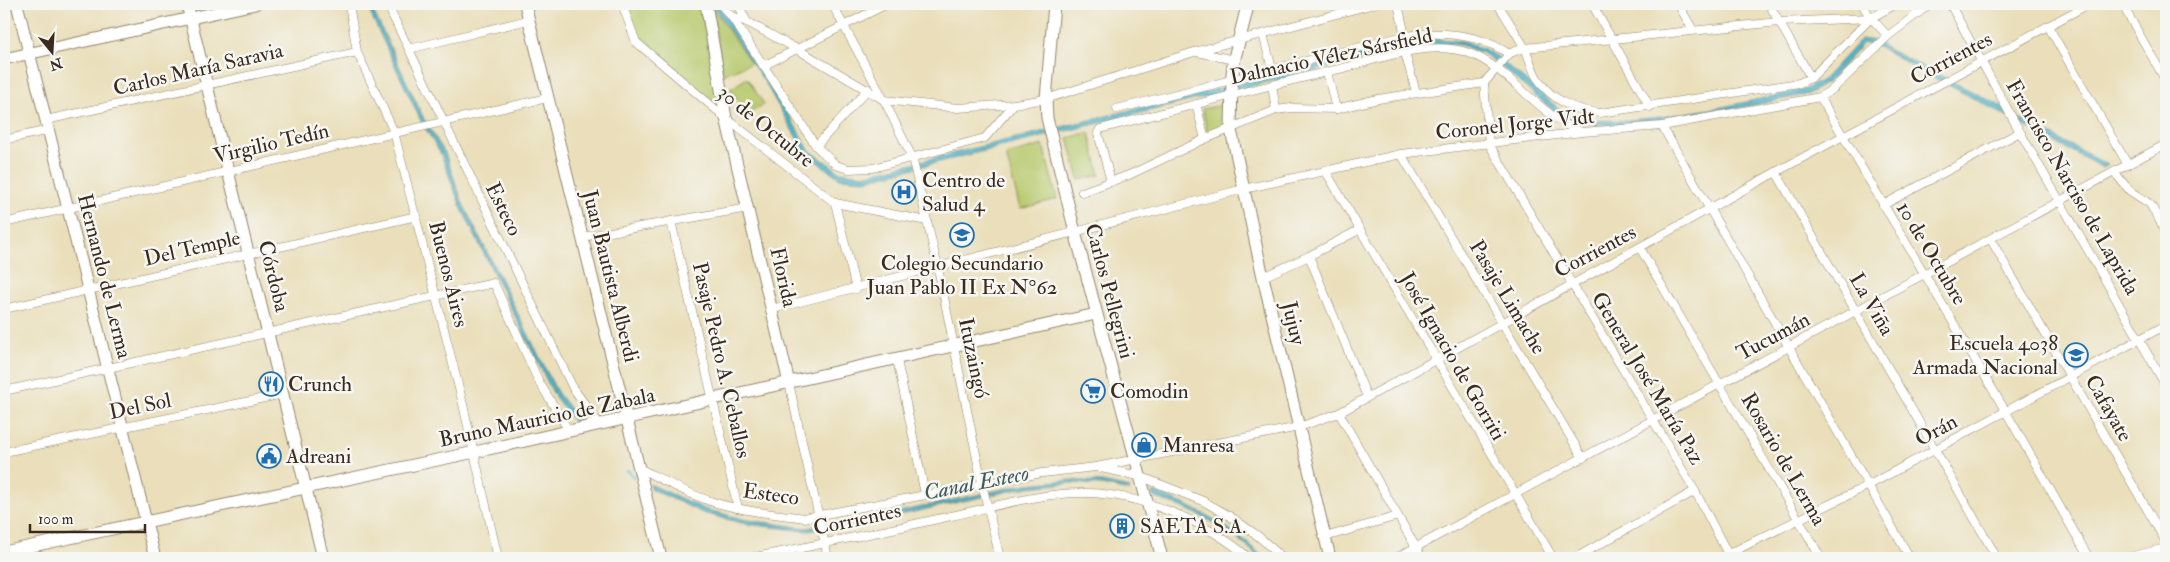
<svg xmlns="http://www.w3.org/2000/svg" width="2170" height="562" viewBox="0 0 2170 562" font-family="'IM FELL Double Pica',serif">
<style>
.green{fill:#b7c96d;stroke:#797a46}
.water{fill:#4db5cb;stroke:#447074}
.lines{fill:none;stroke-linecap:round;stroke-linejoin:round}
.stream{stroke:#4db5cb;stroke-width:2.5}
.street-casing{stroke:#92846c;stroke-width:9}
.secondary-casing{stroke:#92846c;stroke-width:13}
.primary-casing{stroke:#92846c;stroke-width:14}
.street{stroke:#fff;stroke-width:8}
.secondary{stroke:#fff;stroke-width:11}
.primary{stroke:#fff;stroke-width:12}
.labels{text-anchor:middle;stroke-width:5;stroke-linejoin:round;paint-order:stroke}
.street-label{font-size:21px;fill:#3b2a1e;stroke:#f6f6f2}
.poi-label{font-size:21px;fill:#3b2a1e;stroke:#f6f6f2;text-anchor:start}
.water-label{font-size:22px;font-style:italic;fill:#415b5b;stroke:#f6f6f2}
</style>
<rect width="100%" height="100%" fill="#f6f6f2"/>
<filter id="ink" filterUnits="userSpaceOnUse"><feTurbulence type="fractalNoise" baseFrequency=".02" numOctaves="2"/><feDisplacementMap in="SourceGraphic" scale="10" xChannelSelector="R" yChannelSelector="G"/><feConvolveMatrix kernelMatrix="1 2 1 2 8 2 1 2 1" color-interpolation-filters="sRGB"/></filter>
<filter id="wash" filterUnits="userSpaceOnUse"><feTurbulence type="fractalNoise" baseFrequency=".0096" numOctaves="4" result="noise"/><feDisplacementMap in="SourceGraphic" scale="20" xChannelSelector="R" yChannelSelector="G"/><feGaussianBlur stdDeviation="1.12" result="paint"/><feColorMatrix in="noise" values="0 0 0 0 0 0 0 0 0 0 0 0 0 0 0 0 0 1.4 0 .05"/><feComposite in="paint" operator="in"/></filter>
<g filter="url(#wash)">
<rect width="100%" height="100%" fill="#eadfba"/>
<g class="green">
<polygon points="624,4 701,4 719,106 639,42"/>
<polygon points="712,7 751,63 723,75"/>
<polygon points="747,78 764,104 748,115 730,89"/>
<polygon points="1222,105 1223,130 1208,135 1202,109"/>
<polygon points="1089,132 1100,175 1079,180 1068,138"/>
<polygon points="1043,145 1057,199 1020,209 1006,155"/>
</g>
<g class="water">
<polygon points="366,4 370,4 424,119 445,153 463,204 557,392 578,420 574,422 554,395 461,207 441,154 421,121"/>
<path d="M712,4H717L723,12L768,79L809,150L840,172L864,175L1427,38L1463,41L1484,49L1496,56L1558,108L1579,120L1618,121L1661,117L1723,107L1806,89L1824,79L1861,39L1876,41L1889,50L1997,104L2022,120L2108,165L2103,168C2042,136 1982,102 1921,71C1904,62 1881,45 1863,43L1828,82L1808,94L1724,111L1662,121L1617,125L1578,124L1555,112L1493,60L1482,53L1461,45L1428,43L865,180L840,178L806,154L764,81Z"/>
<polygon points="1070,480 1102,482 1130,488 1129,491 1101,485 1070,483 1028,487 877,520 807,531 746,524 703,513 651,489 650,484 704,509 747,520 806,528 876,517 1027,484"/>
<path d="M1153,492C1199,509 1228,524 1264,558H1260C1226,526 1197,512 1154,497Z"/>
</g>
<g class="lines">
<polyline class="stream" points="627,470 634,477"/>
</g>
</g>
<g filter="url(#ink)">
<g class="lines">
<g class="street-casing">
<g id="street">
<polyline points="349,4 357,52 394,132 462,400 498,558"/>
<polyline points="387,4 573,388 600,425"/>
<polyline points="622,4 636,42 726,118 835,203 927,221"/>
<polyline points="720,4 731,16 816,146 836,165 848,169 873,168 985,138 1014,104"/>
<polyline points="738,4 747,22"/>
<polyline points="832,4 884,100 912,157 938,268 983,488 1000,558"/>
<polyline points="1398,4 1405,36"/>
<path d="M1498,4C1506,18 1516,32 1524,47C1530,57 1531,69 1538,79C1551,100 1576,111 1600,113L1799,83L1811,78L1871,18"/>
<polyline points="1592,4 1650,107"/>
<polyline points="1678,4 1693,30"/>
<polyline points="1769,4 1811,78"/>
<polyline points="1862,4 1871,18 1888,36"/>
<polyline points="1950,4 2020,132 2166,386"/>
<polyline points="2122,4 2166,81"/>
<polyline points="731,16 747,22 797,49 884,100 958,108 1014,104 1046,99 1194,52 1374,4"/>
<polyline points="2048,26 2128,165"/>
<polyline points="1263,34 1272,69"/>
<polyline points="409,49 528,20"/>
<polyline points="1197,52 1234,60"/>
<polyline points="1405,53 1416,92"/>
<polyline points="763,66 887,4"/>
<polyline points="1327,72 1336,109"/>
<polyline points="1272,85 1276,110"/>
<polyline points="1820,97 2006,412 2089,558"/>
<polyline points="1196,104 1205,139"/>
<path d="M1117,109L1405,36C1441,31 1478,33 1509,54"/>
<polyline points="46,120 357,52"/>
<polyline points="1662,126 1910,558"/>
<polyline points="4,140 49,130"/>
<polyline points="816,146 868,89"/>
<polyline points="1401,154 1583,458"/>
<polyline points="1325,170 1553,558"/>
<polyline points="1776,172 1997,558"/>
<polyline points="2114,172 2130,191 2150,204 2166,232"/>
<path d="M1111,182L1098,133L1100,129C1181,108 1262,87 1343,68C1379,59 1429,40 1466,52C1507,65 1537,115 1580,131"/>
<polyline points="1082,192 1129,175 1205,139 1276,110 1291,108 1336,109 1378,99 1484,83"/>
<polyline points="835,203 856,289"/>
<polyline points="1883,205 2020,132"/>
<polyline points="671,221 738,508"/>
<polyline points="4,223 547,98"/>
<polyline points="582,237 748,208"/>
<polyline points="1991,240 2166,542"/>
<polyline points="1640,248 1821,558"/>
<polyline points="1309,256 1367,397"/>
<polyline points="1263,277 1309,256 1359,230"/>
<polyline points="4,309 417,216"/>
<polyline points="772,309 1244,189 1401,154 1582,132 1662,126 1820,97 1833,89 1888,36 1930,4"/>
<polyline points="897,360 925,494"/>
<polyline points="789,383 828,558"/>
<polyline points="4,391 494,283 538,380 569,431"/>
<polyline points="1339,413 1422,558"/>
<polyline points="4,452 284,394"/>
<polyline points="1096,467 1299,427 1339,413 1776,172 2089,4"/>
<path d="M639,468C663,480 687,494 713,502C742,511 774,514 804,518L1042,473L1096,467L1139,476L1203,501L1228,515L1258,536L1283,558"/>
<polyline points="1325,537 1398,516"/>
<path d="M750,558C818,545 885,531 951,516C994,507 1038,493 1082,493C1137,492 1208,522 1249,558"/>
<polyline points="1396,558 2166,144"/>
<polyline points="1575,558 1695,491"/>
<polyline points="1720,558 1869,485 2166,325"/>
<polyline points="1730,558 1695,491 1489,144 1484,83 1510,53 1525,48 1779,22 1871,18 1896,4"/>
<polyline points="2125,558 2166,548"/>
</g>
</g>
<g class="secondary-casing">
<g id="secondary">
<polyline points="17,4 155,558"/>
<polyline points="187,4 323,558"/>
<polyline points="525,4 661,558"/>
<polyline points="706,4 726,118 789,383"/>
<polyline points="1054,4 1046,99 1047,118 1075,232 1162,558"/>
<polyline points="4,59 255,4"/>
<polyline points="1232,79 1231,130 1263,277 1330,558"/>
<polyline points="4,552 475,452 1096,314"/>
</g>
</g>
<g class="primary-casing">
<polyline id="primary" points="1232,79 1234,60 1248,4"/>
</g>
<use href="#street" class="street"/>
<use href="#secondary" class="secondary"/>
<use href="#primary" class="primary"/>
</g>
</g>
<defs>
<g id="hospital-ring" transform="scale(1.25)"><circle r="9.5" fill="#f6f6f2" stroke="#1f6fb2" stroke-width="1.5"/><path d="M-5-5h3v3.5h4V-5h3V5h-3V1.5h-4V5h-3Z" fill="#1f6fb2"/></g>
<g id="school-ring" transform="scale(1.25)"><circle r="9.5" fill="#f6f6f2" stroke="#1f6fb2" stroke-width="1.5"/><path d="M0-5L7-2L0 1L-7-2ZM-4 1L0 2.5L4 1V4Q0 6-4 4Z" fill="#1f6fb2"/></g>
<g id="restaurant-ring" transform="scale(1.25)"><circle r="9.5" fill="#f6f6f2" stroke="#1f6fb2" stroke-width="1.5"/><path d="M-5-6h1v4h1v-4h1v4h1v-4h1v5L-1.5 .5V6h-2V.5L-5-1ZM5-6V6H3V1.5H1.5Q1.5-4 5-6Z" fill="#1f6fb2"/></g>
<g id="supermarket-ring" transform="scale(1.25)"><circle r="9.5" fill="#f6f6f2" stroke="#1f6fb2" stroke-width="1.5"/><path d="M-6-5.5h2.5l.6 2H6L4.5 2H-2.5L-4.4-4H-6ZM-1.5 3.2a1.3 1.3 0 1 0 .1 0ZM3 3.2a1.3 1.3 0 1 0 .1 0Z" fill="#1f6fb2"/></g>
<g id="shop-ring" transform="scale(1.25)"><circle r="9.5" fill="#f6f6f2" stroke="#1f6fb2" stroke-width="1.5"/><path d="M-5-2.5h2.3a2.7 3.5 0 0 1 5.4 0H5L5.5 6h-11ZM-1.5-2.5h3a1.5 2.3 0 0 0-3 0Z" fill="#1f6fb2"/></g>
<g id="civic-ring" transform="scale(1.25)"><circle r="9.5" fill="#f6f6f2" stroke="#1f6fb2" stroke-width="1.5"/><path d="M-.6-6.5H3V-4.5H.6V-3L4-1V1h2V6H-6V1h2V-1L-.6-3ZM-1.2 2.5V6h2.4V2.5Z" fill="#1f6fb2"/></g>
<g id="building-ring" transform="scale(1.25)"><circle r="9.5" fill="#f6f6f2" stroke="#1f6fb2" stroke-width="1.5"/><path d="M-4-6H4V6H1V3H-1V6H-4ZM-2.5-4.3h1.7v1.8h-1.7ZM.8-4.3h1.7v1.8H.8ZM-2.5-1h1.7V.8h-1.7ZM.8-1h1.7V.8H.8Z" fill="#1f6fb2"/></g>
</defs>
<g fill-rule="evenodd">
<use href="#hospital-ring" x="904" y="192"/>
<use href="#school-ring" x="962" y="235"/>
<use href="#school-ring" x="2076" y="355"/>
<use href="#restaurant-ring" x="271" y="384"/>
<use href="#supermarket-ring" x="1093" y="391"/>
<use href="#shop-ring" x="1144" y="445"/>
<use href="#civic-ring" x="269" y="456"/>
<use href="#building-ring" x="1122" y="526"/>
</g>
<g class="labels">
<g class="street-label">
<text transform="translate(1331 56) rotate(-12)" y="7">Dalmacio Vélez Sársfield</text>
<text transform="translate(1951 58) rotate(-28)" y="7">Corrientes</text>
<text transform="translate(198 69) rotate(-13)" y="7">Carlos María Saravia</text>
<text transform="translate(1515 124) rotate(-6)" y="7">Coronel Jorge Vidt</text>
<text transform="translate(766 126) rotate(39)" y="7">30 de Octubre</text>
<text transform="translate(271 143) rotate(-13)" y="7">Virgilio Tedín</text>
<text transform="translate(2073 187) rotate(60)" y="7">Francisco Narciso de Laprida</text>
<text transform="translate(504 209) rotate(64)" y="7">Esteco</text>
<text transform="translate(192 248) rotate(-13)" y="7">Del Temple</text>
<text transform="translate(1595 251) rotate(-28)" y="7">Corrientes</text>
<text transform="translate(1932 253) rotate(59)" y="7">10 de Octubre</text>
<text transform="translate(449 274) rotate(76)" y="7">Buenos Aires</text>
<text transform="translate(105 276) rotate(76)" y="7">Hernando de Lerma</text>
<text transform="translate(274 276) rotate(76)" y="7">Córdoba</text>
<text transform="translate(611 276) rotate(76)" y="7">Juan Bautista Alberdi</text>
<text transform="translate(784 277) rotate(77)" y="7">Florida</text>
<text transform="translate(1110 291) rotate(75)" y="7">Carlos Pellegrini</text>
<text transform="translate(1508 297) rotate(59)" y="7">Pasaje Limache</text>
<text transform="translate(1872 304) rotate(60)" y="7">La Viña</text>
<text transform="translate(1294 323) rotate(77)" y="7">Jujuy</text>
<text transform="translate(1773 336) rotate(-28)" y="7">Tucumán</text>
<text transform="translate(1453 356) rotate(60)" y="7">José Ignacio de Gorriti</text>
<text transform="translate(974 358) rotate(78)" y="7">Ituzaingó</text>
<text transform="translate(722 360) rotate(77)" y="7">Pasaje Pedro A. Ceballos</text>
<text transform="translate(1648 378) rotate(59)" y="7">General José María Paz</text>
<text transform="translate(140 406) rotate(-12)" y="7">Del Sol</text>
<text transform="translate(2109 408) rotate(60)" y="7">Cafayate</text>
<text transform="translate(547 417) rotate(-12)" y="7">Bruno Mauricio de Zabala</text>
<text transform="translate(1936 430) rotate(-28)" y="7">Orán</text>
<text transform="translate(1784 459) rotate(60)" y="7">Rosario de Lerma</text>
<text transform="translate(771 494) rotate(8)" y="7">Esteco</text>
<text transform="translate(857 519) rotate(-12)" y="7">Corrientes</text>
</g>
<g class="poi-label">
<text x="922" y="187">Centro de<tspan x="922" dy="24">Salud 4</tspan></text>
<text x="962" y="270" text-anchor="middle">Colegio Secundario<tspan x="962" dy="24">Juan Pablo II Ex N°62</tspan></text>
<text x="2058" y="350" text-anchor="end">Escuela 4038<tspan x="2058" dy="24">Armada Nacional</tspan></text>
<text x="288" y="391">Crunch</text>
<text x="1110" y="398">Comodin</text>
<text x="1162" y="452">Manresa</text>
<text x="286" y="463">Adreani</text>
<text x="1140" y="533">SAETA S.A.</text>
</g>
<g class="water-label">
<text transform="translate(976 482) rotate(-11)" y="8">Canal Esteco</text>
</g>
</g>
<rect width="2170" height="562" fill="none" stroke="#f6f6f2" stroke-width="20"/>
<g transform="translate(52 52) rotate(162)" stroke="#f6f6f2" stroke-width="4" paint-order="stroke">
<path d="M0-4L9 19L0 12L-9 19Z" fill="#3b2a1e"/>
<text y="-8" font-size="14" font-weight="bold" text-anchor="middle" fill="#3b2a1e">N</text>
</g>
<path d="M30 524v8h115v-8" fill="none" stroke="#3b2a1e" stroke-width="2.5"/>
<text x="38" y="524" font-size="15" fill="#3b2a1e" stroke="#f6f6f2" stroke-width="4" paint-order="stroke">100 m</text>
</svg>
